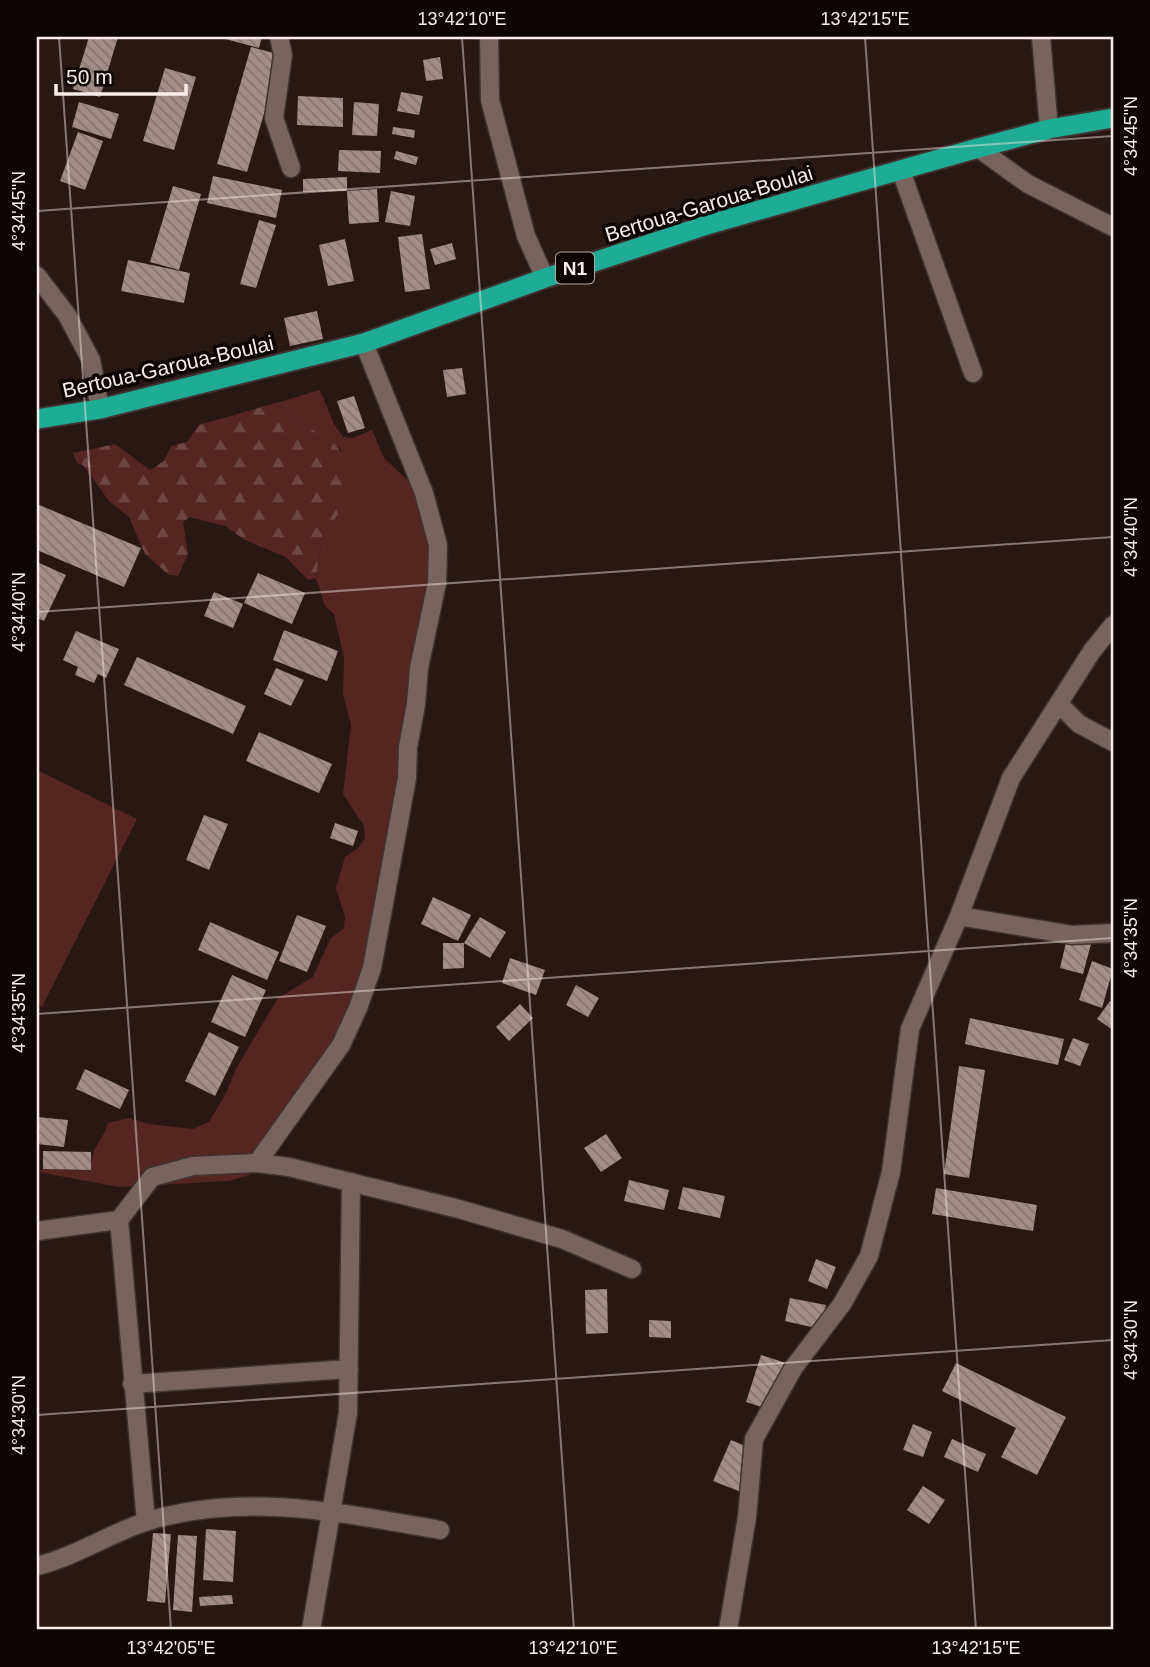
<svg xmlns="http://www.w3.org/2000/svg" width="1150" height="1667" viewBox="0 0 1150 1667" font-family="Helvetica,sans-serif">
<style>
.grass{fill:#552620}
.forest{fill:url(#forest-firs)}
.building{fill:url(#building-back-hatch)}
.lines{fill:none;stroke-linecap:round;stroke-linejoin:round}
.minor-casing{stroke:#3f3230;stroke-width:21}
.trunk-casing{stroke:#3f3230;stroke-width:23}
.minor{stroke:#79635f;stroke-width:18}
.trunk{stroke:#1eac94;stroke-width:19}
.ticks{fill:none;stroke:#faecea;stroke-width:2;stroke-opacity:0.45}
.labels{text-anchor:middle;stroke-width:7;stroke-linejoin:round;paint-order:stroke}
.shield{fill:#0c0504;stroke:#b3a7a5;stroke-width:2}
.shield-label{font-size:19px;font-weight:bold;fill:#faecea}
.street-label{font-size:21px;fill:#faecea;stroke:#0c0504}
.neatline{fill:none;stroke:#faecea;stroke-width:2.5}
.ticks-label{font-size:18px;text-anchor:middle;fill:#faecea}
</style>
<defs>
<pattern id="forest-firs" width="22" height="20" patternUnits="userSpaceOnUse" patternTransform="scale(1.75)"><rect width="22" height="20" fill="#552620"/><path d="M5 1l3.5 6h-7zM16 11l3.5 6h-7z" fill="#6e4641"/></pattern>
<pattern id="building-back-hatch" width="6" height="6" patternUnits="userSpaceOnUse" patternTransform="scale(1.75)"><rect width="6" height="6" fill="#a48c88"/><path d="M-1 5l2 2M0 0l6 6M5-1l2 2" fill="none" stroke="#857471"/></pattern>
</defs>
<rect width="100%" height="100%" fill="#291714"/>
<g class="grass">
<path d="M320,390L334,424L343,437L353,438L372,430L384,458L416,488L435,546L369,971L344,1035L268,1143L249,1175L229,1181L119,1187L38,1172L43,1169L91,1170C91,1146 101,1145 108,1123L129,1118L149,1124L193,1129L209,1122L225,1095L237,1067L278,998L313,977L330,939L344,928L345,917L336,888L345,857L358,848L365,838L364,826L343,794L351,725L343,694L344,658L334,614L325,606L316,578L322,536L338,515L341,449L297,421L276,403Z"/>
<polygon points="37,770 137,819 42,1007 37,1005"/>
</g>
<polygon class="forest" points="276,403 297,421 334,443 349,463 348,488 338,515 322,536 316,578 308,580 286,557 245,540 225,526 190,517 183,522 188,554 178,576 169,575 145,554 129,517 109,501 83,465 77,463 73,453 115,444 150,470 164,461 171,446 187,442 199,425"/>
<g class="building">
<polygon points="89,37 118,37 100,97 73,89"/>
<polygon points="218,37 262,37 259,48"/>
<polygon points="251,47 281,55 247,172 217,164"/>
<polygon points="440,57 443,79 426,81 423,60"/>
<polygon points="165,68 196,77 174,150 143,141"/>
<polygon points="401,92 423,96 419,115 397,111"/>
<polygon points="298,96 343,98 343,127 297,125"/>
<polygon points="79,102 119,114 111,139 72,127"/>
<polygon points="354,102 379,104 377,136 352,135"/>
<polygon points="393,127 415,130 414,138 392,134"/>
<polygon points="78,132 103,141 85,190 60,181"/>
<polygon points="339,150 381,151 380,173 338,171"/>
<polygon points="396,151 418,157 416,165 394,159"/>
<polygon points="213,176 282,190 276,218 207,203"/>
<polygon points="347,177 347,191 377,189 379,222 349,224 347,191 303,192 303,179"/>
<polygon points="173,186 201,194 179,270 150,262"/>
<polygon points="391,191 415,196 410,226 385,222"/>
<polygon points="259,220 276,225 256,288 240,284"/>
<polygon points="422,234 430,289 405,292 398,237"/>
<polygon points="345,239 354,281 328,286 319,245"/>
<polygon points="452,243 456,259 435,265 430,249"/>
<polygon points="128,260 190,273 184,303 121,291"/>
<polygon points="317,311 323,339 290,346 284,318"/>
<polygon points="462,368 466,394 447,397 443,370"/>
<polygon points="354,396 365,428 348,433 337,401"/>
<polygon points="37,504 141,548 124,587 37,550"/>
<polygon points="37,562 66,575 44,621 37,618"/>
<polygon points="258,573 305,593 292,624 244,603"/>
<polygon points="214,592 243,604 233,628 204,616"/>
<polygon points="284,630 338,651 327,681 273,660"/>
<polygon points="76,631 119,649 106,678 98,674 94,683 75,675 78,667 63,660"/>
<polygon points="137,657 246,706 233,734 124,685"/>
<polygon points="276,668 304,680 291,706 264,694"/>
<polygon points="259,732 332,764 319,793 246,761"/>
<polygon points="204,815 228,824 209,870 186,860"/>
<polygon points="335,823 358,831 353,846 330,838"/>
<polygon points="433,897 471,915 458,941 421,924"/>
<polygon points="297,915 326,926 307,972 279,961"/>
<polygon points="480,917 506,932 490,958 464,943"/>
<polygon points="210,922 279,952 267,980 198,950"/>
<polygon points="1067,938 1091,944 1083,974 1060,968"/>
<polygon points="443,943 464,943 464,968 443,969"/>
<polygon points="510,958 545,970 536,995 502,983"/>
<polygon points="1092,961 1113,969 1102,1008 1079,1000"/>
<polygon points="232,975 266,990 245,1037 211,1022"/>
<polygon points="576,985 599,998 588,1017 566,1005"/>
<polygon points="1110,1001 1113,1003 1113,1030 1097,1019"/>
<polygon points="520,1004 533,1018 509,1041 496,1027"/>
<polygon points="970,1018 1064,1039 1058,1065 965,1044"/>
<polygon points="209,1032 239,1047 215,1096 185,1081"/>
<polygon points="1073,1038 1089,1044 1080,1066 1064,1060"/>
<polygon points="959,1066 985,1070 969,1178 944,1174"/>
<polygon points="85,1069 129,1090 120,1109 76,1089"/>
<polygon points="37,1117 68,1120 64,1147 37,1144"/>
<polygon points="606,1134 622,1158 601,1172 584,1148"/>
<polygon points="43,1151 91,1152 91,1170 43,1169"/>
<polygon points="629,1180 669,1190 664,1210 624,1201"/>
<polygon points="683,1187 725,1196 720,1218 678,1209"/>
<polygon points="936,1188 1037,1205 1033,1231 932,1214"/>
<polygon points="816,1259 836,1267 827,1289 808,1281"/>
<polygon points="607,1289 608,1333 586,1334 585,1290"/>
<polygon points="790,1298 826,1305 820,1329 785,1321"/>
<polygon points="649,1320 671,1321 671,1338 649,1337"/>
<polygon points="761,1355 789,1364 774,1411 746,1402"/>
<polygon points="956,1363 1066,1417 1037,1475 1001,1457 1016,1428 942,1391"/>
<polygon points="913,1424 932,1432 923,1457 903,1450"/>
<polygon points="952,1439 986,1454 978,1472 944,1457"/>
<polygon points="731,1440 758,1451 741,1492 713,1481"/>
<polygon points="923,1486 945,1500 929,1524 907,1510"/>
<polygon points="206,1529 236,1531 233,1582 203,1580"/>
<polygon points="153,1533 171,1534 165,1603 147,1601"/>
<polygon points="178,1535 197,1536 192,1612 173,1610"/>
<polygon points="232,1595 233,1604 200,1606 199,1597"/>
</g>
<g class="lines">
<g class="minor-casing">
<g id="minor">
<polyline points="279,37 283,55 274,118 291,168"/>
<polyline points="489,37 490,100 526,236 545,278"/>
<polyline points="1041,37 1049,129"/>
<polyline points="978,148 1028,184 1113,227"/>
<polyline points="901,171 973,373"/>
<polyline points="37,276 67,315 91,360 100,409"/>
<polyline points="1059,704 1079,724 1113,742"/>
<polyline points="959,916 1072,935 1113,933"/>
<polyline points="257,1163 341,1045 358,1008 372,968 407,778 408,747 416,704 419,668 437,583 438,545 424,493 364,343"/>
<polyline points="119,1220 146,1522"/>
<polyline points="37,1231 119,1220 152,1177 193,1166 257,1163 289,1167 459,1209 562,1239 632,1269"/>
<polyline points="132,1384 349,1369"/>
<path d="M37,1566C74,1557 109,1534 145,1522C243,1491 342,1513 440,1530"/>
<polyline points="311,1630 348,1413 351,1182"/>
<polyline points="728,1630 747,1517 754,1439 794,1367 842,1304 869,1256 891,1172 910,1029 959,916 1011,778 1092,651 1113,625"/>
</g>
</g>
<g class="trunk-casing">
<polyline id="trunk" points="37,419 100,409 364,343 545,278 710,224 978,148 1049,129 1113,118"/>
</g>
<use href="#minor" class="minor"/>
<use href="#trunk" class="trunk"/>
</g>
<path class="ticks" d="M59,37L171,1630M462,37L574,1630M865,37L976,1630M37,211L1113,136M37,612L1113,537M37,1014L1113,938M37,1415L1113,1340"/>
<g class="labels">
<rect class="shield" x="556" y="252.5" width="38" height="31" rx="5"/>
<g class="shield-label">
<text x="575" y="275">N1</text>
</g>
<g class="street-label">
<text transform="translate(709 204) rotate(-17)" y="7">Bertoua-Garoua-Boulai</text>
<text transform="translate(168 367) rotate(-13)" y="7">Bertoua-Garoua-Boulai</text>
</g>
</g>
<rect width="1150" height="1667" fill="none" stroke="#0c0504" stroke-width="77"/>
<path d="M56 84v10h130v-10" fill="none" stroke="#faecea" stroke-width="3.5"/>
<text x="66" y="84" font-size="21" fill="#faecea" stroke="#0c0504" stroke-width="5" paint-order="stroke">50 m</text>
<rect x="38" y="38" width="1074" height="1590" class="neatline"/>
<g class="ticks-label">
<text x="462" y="25">13°42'10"E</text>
<text x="865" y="25">13°42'15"E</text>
<text transform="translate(1131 136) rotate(-90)" y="6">4°34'45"N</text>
<text transform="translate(19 211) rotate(-90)" y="6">4°34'45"N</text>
<text transform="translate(1131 537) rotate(-90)" y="6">4°34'40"N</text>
<text transform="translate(19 612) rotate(-90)" y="6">4°34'40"N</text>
<text transform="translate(1131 938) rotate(-90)" y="6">4°34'35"N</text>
<text transform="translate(19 1013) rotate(-90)" y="6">4°34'35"N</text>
<text transform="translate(1131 1340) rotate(-90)" y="6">4°34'30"N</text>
<text transform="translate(19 1415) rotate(-90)" y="6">4°34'30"N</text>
<text x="171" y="1654">13°42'05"E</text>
<text x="573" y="1654">13°42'10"E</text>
<text x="976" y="1654">13°42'15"E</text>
</g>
</svg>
